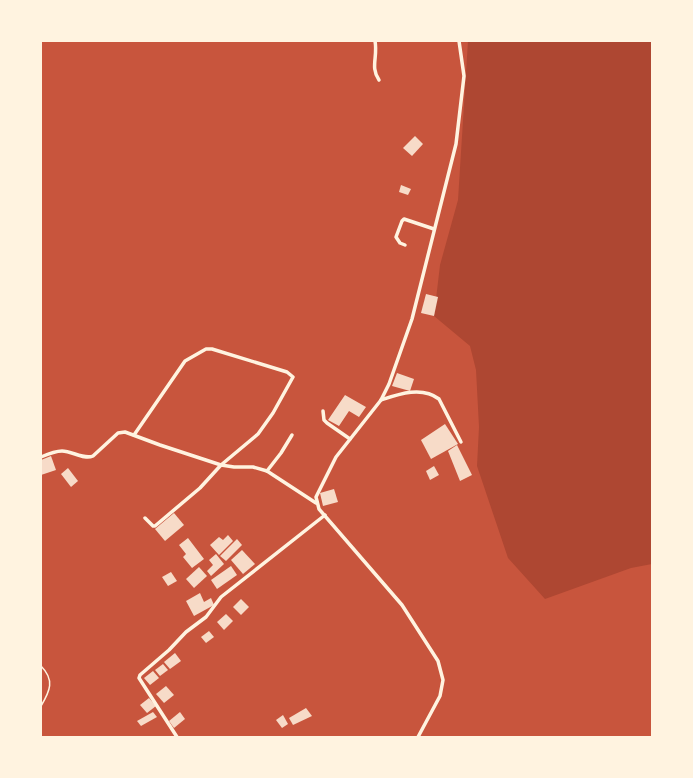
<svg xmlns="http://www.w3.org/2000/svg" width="693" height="778" viewBox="0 0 693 778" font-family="Manrope,sans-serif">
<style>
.green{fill:#ae4732}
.building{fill:#f7dbc8}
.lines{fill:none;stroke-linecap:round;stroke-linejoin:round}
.path{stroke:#fff3e0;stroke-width:1.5}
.minor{stroke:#fff3e0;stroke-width:3.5}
</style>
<rect width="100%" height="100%" fill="#c8553d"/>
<polygon class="green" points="468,41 652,41 652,564 631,568 545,599 508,558 477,466 479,427 476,370 470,346 434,316 440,265 458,200"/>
<g class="building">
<polygon points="415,136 423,144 412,156 403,148"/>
<polygon points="401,185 411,189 408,195 399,192"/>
<polygon points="426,294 438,297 434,316 421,313"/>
<polygon points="397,373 414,379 410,391 392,386"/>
<polygon points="345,395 366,407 359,417 349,411 339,426 328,420"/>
<polygon points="445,424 458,444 431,459 421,440"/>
<polygon points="457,445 472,475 460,481 448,451"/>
<polygon points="51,456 56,470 41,475 41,460"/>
<polygon points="434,466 439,475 430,480 426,471"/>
<polygon points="68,468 78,481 71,487 61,474"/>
<polygon points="334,489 338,502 323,506 320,493"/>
<polygon points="174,513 184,525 165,541 155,529"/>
<polygon points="228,535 233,541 219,555 210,545 219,537 223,540"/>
<polygon points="188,538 204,559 192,568 183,557 186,554 179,545"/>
<polygon points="237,539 242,545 226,561 220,556"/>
<polygon points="242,550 255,564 243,574 231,560"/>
<polygon points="216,554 224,564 211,576 207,571 213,565 209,560"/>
<polygon points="231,566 237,575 217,589 211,580"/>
<polygon points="199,567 207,576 194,588 186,579"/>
<polygon points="171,572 177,581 168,586 162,577"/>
<polygon points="200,593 204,602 211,598 214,605 194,616 186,601"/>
<polygon points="241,599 249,607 241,615 233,607"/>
<polygon points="226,614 233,621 224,630 217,622"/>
<polygon points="209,631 214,637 206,643 201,637"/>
<polygon points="175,653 181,661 170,669 164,662"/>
<polygon points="163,664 168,670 160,676 155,670"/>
<polygon points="153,671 159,678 150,685 144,678"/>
<polygon points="166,686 174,695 164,703 156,694"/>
<polygon points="149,698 156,706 147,713 140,705"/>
<polygon points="306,708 312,716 293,725 289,718"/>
<polygon points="153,712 157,717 141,726 137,721"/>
<polygon points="180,712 185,719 174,728 169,721"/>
<polygon points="283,715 288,724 282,728 276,720"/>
</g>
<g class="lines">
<path class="path" d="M41,666C55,680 50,691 41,706"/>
<g class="minor">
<path d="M375,41C378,57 370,67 379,80"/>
<polyline points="405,245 400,243 396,237 402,221 404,219 434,229"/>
<path d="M381,400C399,394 422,386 439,399L461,442"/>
<polyline points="323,411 324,420 327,423 350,439"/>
<polyline points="134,435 185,361 206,349 212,349 287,372 293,377 273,413 258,434 221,465 200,488 155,526 153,526 145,518"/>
<path d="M41,457C48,454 55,451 62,451C72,451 84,460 93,456L118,433L125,432L160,445L221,465L234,467H253L267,471L316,503"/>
<polyline points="267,471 281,453 292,435"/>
<polyline points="177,737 139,678 140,675 169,650 186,632 206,617 221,597 325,515"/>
<polyline points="418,737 440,696 443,680 438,661 402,605 319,509 316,497 336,457 381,400 389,384 412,319 456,144 464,76 459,41"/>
</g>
</g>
<rect width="693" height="778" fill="none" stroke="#fff3e0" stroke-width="84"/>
</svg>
